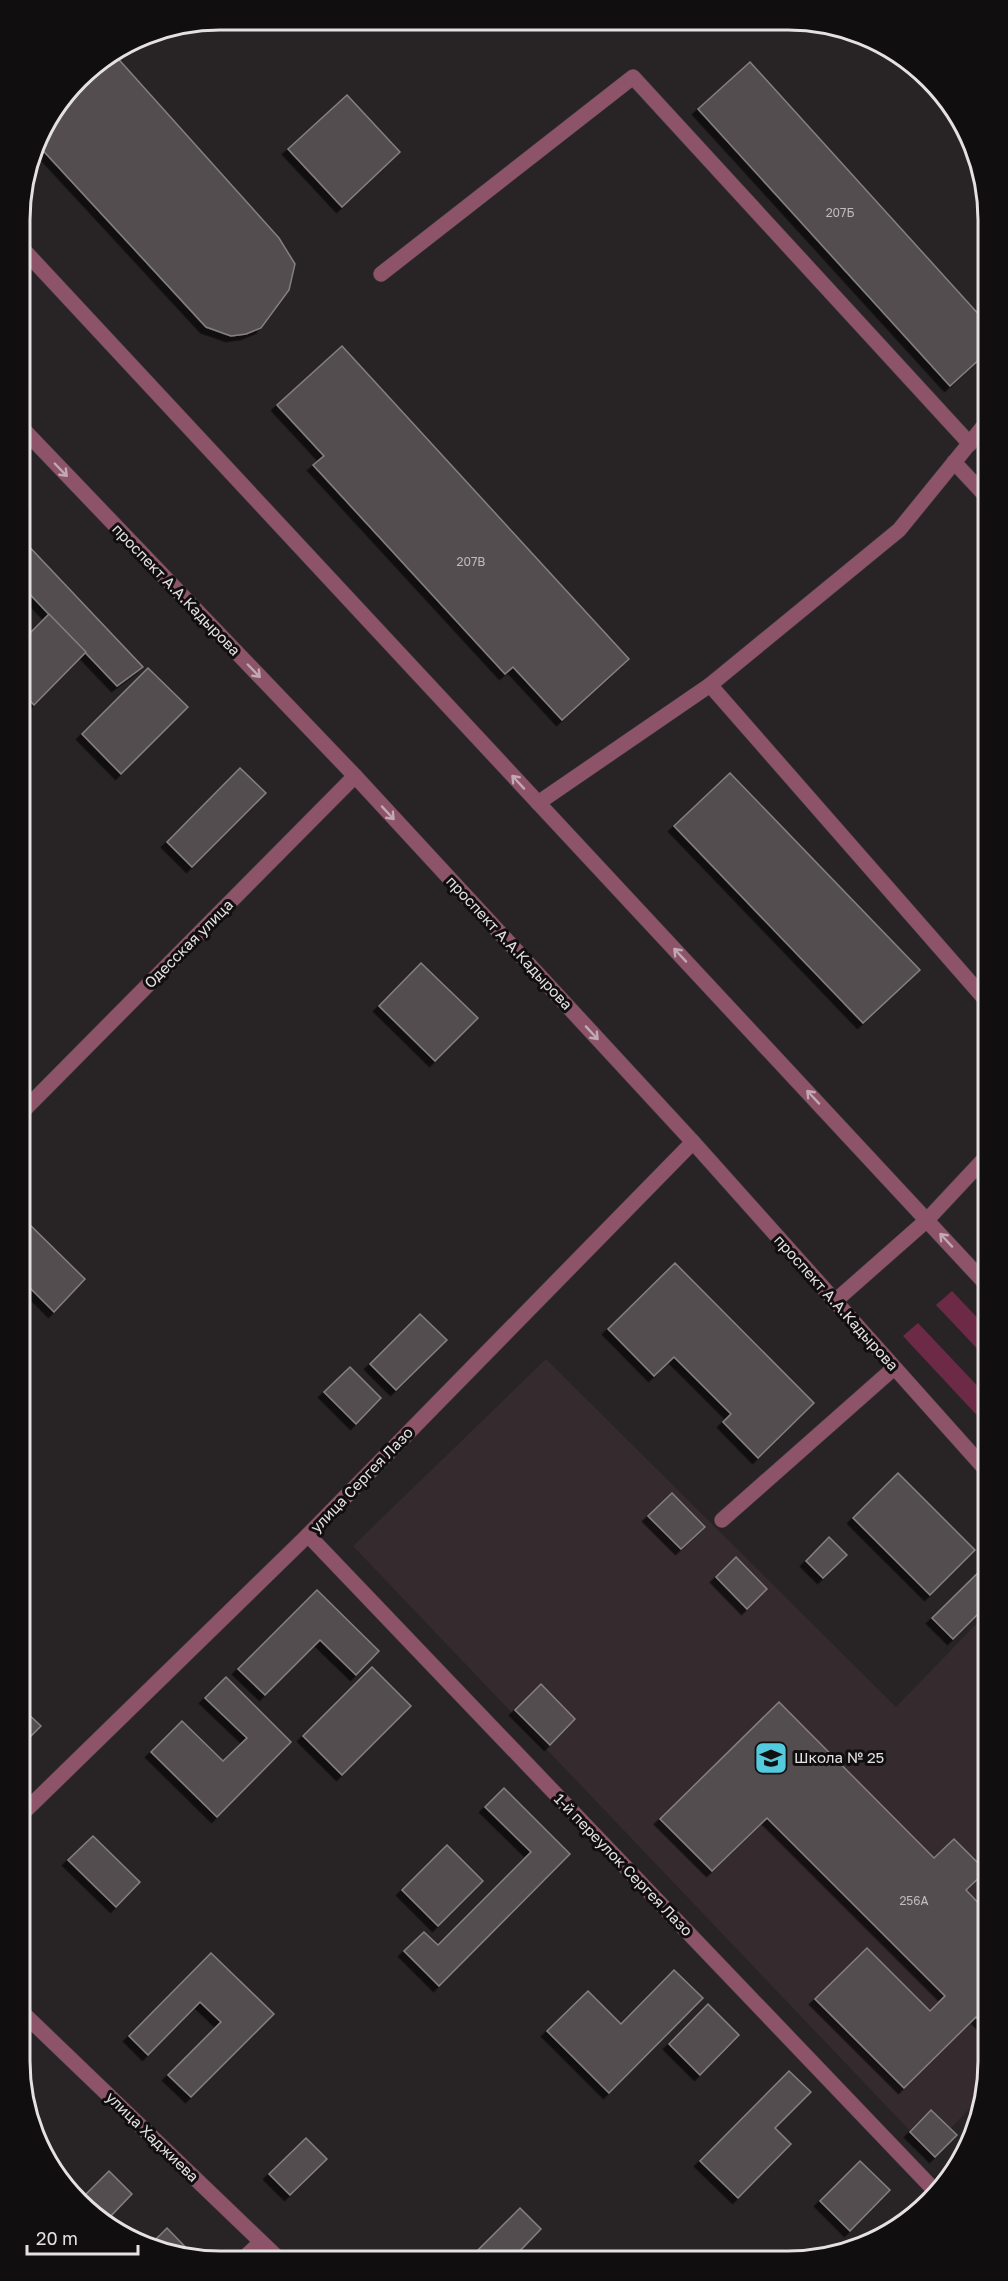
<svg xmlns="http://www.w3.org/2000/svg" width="1008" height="2281" viewBox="0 0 1008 2281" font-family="'Golos Text',sans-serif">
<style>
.built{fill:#352a2e}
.green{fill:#6d2a47}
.building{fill:#534e4f;stroke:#857f81;stroke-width:1.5;filter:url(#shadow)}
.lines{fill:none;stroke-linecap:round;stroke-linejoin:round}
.minor-casing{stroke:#423e40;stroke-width:16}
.minor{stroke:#8d5369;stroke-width:15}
.oneway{stroke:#c2a8b2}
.labels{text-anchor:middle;stroke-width:6;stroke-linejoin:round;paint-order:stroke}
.number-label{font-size:12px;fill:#c0bcbe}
.street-label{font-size:15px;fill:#e5e1e3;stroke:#100e0e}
.poi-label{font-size:15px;fill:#e5e1e3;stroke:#100e0e;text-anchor:start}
.rim{fill:none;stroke:#e5e1e3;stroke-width:3}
</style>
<defs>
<filter id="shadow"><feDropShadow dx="-5.5" dy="5.5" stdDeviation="0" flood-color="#0009"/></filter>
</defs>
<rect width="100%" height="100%" fill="#282425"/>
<polygon class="built" points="546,1359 896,1707 986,1614 988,2075 984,2094 950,2129 957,2135 935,2157 353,1546"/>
<g class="green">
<polygon points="952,1291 986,1327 986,1358 936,1305"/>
<polygon points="918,1323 986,1395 986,1425 903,1336"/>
</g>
<g class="building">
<polygon points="113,53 279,238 295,264 289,290 261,328 246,334 231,336 206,327 37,144 40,131 87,69"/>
<polygon points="750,62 982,318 982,357 950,386 698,109"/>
<polygon points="347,95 400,152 342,207 288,149"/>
<polygon points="342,346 629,659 562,720 513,667 505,674 313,465 324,456 277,405"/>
<polygon points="21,538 143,667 117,686 21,585"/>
<polygon points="49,614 86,652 34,705 22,692 21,642"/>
<polygon points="148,668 188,707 121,774 82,734"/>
<polygon points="240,768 266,793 192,867 167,842"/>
<polygon points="730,773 920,970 863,1023 674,826"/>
<polygon points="421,963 478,1018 435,1061 379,1006"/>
<polygon points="23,1218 85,1279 54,1312 24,1282"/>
<polygon points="675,1263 814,1403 758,1458 723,1422 731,1414 674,1357 654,1376 608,1329"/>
<polygon points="420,1314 447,1340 396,1390 370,1364"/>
<polygon points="350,1367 381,1398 356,1424 324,1392"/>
<polygon points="898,1473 975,1550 930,1595 853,1518"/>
<polygon points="672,1493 705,1527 681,1549 648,1516"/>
<polygon points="829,1537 847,1555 823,1578 806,1561"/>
<polygon points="736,1557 767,1589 747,1609 716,1577"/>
<polygon points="983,1568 986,1572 986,1606 953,1639 932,1618"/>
<polygon points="317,1590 379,1651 356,1675 320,1640 265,1695 238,1669"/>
<polygon points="372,1667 411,1706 342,1775 303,1736"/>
<polygon points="226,1677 291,1742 217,1817 151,1752 182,1721 223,1761 247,1738 205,1698"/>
<polygon points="541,1684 575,1719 550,1745 515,1710"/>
<polygon points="779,1702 934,1858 954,1839 986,1871 966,1890 987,1912 988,2029 976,2017 904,2088 815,1999 867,1948 930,2011 945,1996 767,1818 712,1871 660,1819"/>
<polygon points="25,1711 41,1726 25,1742"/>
<polygon points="504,1788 570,1854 439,1986 404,1951 424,1932 438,1945 531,1852 485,1807"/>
<polygon points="93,1836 140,1882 116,1907 68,1860"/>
<polygon points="447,1845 483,1881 438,1926 402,1890"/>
<polygon points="211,1953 274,2014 191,2097 168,2075 221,2022 200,2002 148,2055 129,2036"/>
<polygon points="674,1970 703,1998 609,2093 547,2031 588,1991 621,2024"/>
<polygon points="708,2004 739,2035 700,2075 669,2044"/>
<polygon points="789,2071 811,2092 775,2128 791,2144 738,2198 700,2161"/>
<polygon points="931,2110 957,2135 935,2157 910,2132"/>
<polygon points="306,2138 327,2159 290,2195 269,2174"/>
<polygon points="860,2161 890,2190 850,2231 820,2201"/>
<polygon points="109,2171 132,2194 106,2221 87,2212 79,2201"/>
<polygon points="520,2208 541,2229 515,2256 472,2256"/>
<polygon points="167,2228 196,2258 181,2258 152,2243"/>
</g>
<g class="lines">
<g class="minor-casing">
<g id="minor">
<polyline points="20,246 985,1283"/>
<polyline points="381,274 633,77 970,444"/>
<polyline points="21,427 355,776 693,1142 986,1470"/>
<polyline points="954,462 983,493"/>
<polyline points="710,685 984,998"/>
<polyline points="538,803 710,685 899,530 982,428"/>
<polyline points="23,1111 355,776"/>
<polyline points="834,1302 927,1220 985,1158"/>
<polyline points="722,1520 894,1368"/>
<polyline points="308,1535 938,2194"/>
<polyline points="25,1811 308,1535 693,1142"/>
<polyline points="26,2016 277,2257"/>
<polyline points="920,2209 947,2181"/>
<polyline points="245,2257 261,2242"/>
</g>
</g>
<use href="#minor" class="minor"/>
</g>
<defs><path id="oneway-shaft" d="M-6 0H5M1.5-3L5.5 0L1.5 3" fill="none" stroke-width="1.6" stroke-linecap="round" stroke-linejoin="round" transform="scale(1.5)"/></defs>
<g class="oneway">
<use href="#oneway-shaft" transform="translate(61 470) rotate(46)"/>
<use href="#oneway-shaft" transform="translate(254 671) rotate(46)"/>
<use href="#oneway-shaft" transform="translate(518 782) rotate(-133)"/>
<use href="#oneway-shaft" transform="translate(388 813) rotate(47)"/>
<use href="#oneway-shaft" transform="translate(680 955) rotate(-133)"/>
<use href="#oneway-shaft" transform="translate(592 1033) rotate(47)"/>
<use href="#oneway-shaft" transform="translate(813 1097) rotate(-133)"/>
<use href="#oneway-shaft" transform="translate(946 1240) rotate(-133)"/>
</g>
<defs>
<g id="school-square" transform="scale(1.725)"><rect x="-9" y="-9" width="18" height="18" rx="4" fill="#54cade" stroke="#100e0e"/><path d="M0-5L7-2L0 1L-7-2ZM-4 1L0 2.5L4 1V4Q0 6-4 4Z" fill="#111"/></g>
</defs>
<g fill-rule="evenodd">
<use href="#school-square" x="771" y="1758"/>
</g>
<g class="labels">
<g class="number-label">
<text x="840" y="217">207Б</text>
<text x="471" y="566">207В</text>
<text x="914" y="1905">256А</text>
</g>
<g class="street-label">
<text transform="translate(176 590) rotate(46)" y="5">проспект А.А.Кадырова</text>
<text transform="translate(509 943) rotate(47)" y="5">проспект А.А.Кадырова</text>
<text transform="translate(189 944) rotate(-45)" y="5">Одесская улица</text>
<text transform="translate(836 1303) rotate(48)" y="5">проспект А.А.Кадырова</text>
<text transform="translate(362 1480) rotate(-46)" y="5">улица Сергея Лазо</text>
<text transform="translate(623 1865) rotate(46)" y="5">1-й переулок Сергея Лазо</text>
<text transform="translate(152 2137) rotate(44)" y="5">улица Хаджиева</text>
</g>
<g class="poi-label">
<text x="794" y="1763">Школа № 25</text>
</g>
</g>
<path d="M0 0H1008V2281H0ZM220 30H788A190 190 0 0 1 978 220V2061A190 190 0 0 1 788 2251H220A190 190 0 0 1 30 2061V220A190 190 0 0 1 220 30Z" fill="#100e0e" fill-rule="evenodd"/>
<path class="rim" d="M220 30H788A190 190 0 0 1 978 220V2061A190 190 0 0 1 788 2251H220A190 190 0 0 1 30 2061V220A190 190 0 0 1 220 30Z"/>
<path d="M27 2245v9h111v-9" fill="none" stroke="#e5e1e3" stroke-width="3"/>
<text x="36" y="2245" font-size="18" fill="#e5e1e3" stroke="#100e0e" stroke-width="4.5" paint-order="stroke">20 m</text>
</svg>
